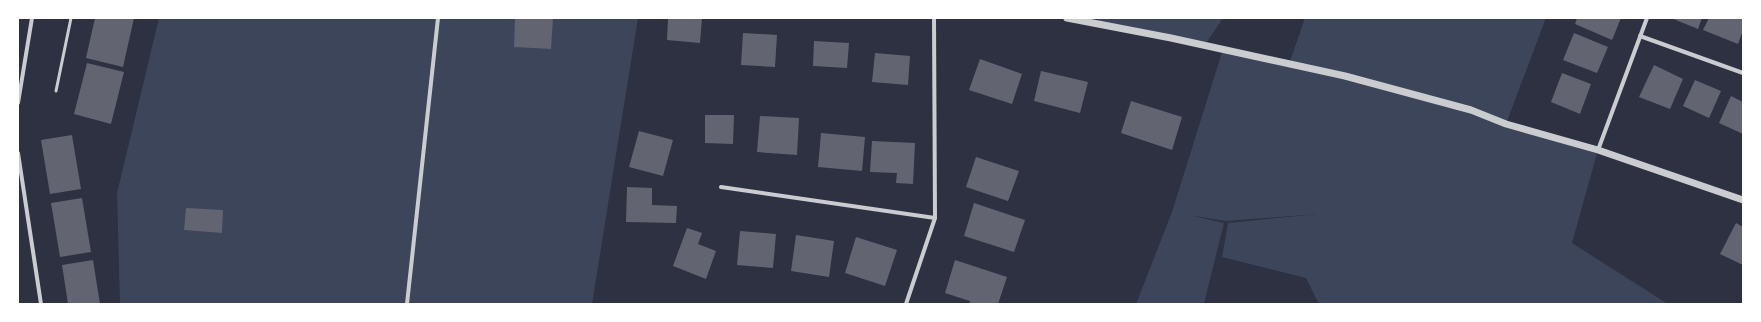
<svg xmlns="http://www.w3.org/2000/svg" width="1761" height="322" viewBox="0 0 1761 322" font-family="'Noto Sans',sans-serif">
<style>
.green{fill:#3c4559}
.building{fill:#626471}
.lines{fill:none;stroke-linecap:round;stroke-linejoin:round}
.service{stroke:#caccd0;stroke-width:3}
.minor{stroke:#caccd0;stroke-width:4}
.tertiary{stroke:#caccd0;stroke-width:7}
</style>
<rect width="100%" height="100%" fill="#2d3142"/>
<g class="green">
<polygon points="159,18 638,18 592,304 120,304 117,193"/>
<polygon points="1100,18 1223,18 1205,45 1096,23"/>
<polygon points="1305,18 1546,18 1506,124 1598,150 1572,243 1668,304 1319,304 1306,278 1222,257 1228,223 1318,214 1226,221 1189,215 1224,223 1204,304 1136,304 1172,212 1223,49 1289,64"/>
</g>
<g class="building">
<polygon points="95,18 134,18 123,67 86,58"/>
<polygon points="515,18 553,18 551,49 514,47"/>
<polygon points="668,18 702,18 700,43 667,40"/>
<polygon points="1577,18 1621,18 1612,40 1575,24"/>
<polygon points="1671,18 1702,18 1698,29"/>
<polygon points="1709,18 1743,18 1743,30 1738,44 1703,30"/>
<polygon points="743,33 777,35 775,67 741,65"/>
<polygon points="1574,33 1608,47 1597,73 1563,60"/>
<polygon points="814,41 849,43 847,68 813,66"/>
<polygon points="875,53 910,56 908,85 872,82"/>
<polygon points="980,59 1022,74 1012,104 969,90"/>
<polygon points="87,63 124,72 111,124 74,114"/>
<polygon points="1654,65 1683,79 1670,109 1639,97"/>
<polygon points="1041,71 1088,82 1080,113 1034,101"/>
<polygon points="1562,73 1591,84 1580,114 1551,102"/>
<polygon points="1695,80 1721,91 1709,118 1683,106"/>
<polygon points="1731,96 1743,102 1743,134 1719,123"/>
<polygon points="1131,101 1182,117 1172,150 1121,133"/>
<polygon points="705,115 734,115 733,144 705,143"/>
<polygon points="760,116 799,118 797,155 757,152"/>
<polygon points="639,131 673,140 663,176 629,167"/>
<polygon points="821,133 865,137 862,171 818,167"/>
<polygon points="72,135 81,189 50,194 41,140"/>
<polygon points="872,141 915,143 913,184 896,183 897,173 870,172"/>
<polygon points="976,157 1019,171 1008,201 966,187"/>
<polygon points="627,187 652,188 652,205 677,206 676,223 626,222"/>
<polygon points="82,198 91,252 60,257 51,203"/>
<polygon points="974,203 1025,220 1014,252 964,236"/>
<polygon points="186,208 223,210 222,233 184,230"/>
<polygon points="1736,223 1743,227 1743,265 1720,254"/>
<polygon points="687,228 702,233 698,244 716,251 706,279 673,266"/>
<polygon points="740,231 776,234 773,268 737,265"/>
<polygon points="796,235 834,241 829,277 791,271"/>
<polygon points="856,237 897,250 885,286 845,273"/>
<polygon points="93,260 100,304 68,304 62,265"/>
<polygon points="955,260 1007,277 998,304 969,304 970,301 945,293"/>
</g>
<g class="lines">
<polyline class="service" points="56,91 71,18"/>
<g class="minor">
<polyline points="1640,36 1743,73"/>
<polyline points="18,103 32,18"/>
<polyline points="1598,150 1647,18"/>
<polyline points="18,153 41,304"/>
<polyline points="721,187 935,218"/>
<polyline points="407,304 438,18"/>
<polyline points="906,304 935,218 934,18"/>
</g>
<polyline class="tertiary" points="1067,18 1171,38 1345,76 1471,110 1506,124 1598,150 1743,200"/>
</g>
<rect width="1761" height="322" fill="none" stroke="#ffffff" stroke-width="38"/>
</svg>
